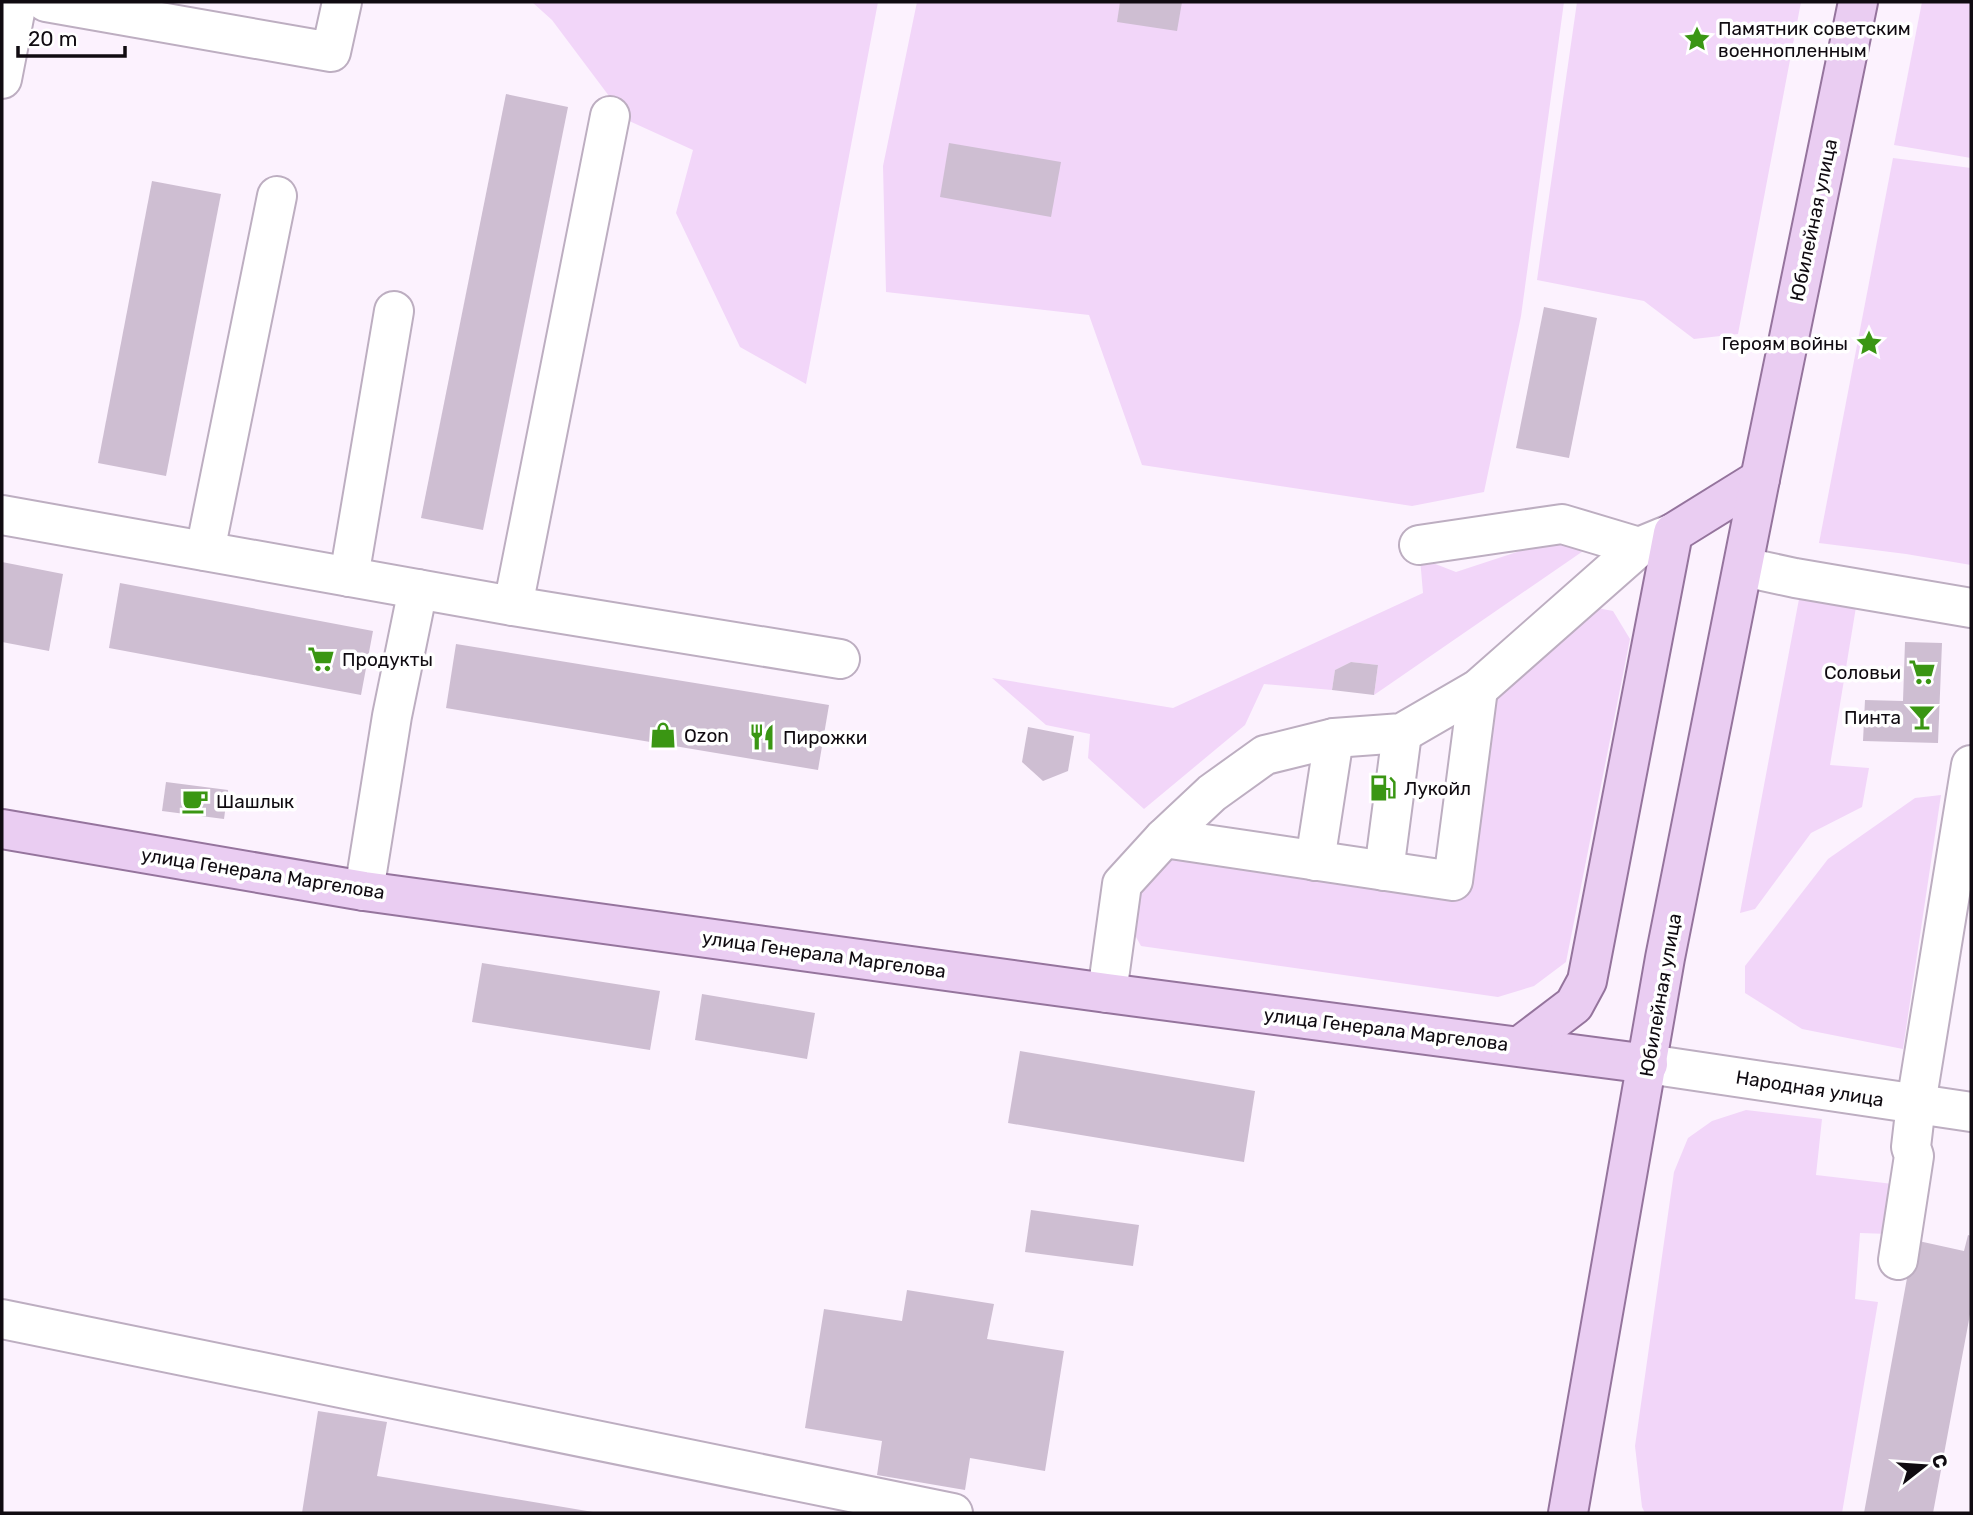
<svg xmlns="http://www.w3.org/2000/svg" width="1973" height="1515" viewBox="0 0 1973 1515" font-family="Rubik,sans-serif">
<style>
.green{fill:#f2d6f9}
.building{fill:#cebed2}
.lines{fill:none;stroke-linecap:round;stroke-linejoin:round}
.minor-casing{stroke:#bdaec1;stroke-width:42}
.major-casing{stroke:#95749d;stroke-width:42}
.minor{stroke:#fff;stroke-width:38}
.major{stroke:#eacdf2;stroke-width:38}
.labels{text-anchor:middle;stroke-width:7;stroke-linejoin:round;paint-order:stroke}
.poi-label{font-size:19px;fill:#100b11;stroke:#fff;text-anchor:start}
.street-label{font-size:19px;fill:#100b11;stroke:#fff}
</style>
<rect width="100%" height="100%" fill="#fcf2fe"/>
<g class="green">
<polygon points="532,2 878,2 806,384 740,347 676,213 693,150 627,120 552,20"/>
<polygon points="917,2 1564,2 1521,316 1484,492 1412,506 1142,465 1089,315 886,292 883,166"/>
<polygon points="1577,2 1801,2 1738,334 1694,339 1644,301 1537,280"/>
<polygon points="1922,2 1971,2 1971,158 1894,145"/>
<polygon points="1893,158 1971,168 1971,565 1906,554 1819,543"/>
<polygon points="1550,541 1589,547 1374,695 1378,665 1351,662 1335,670 1332,690 1264,684 1245,725 1144,809 1088,758 1090,734 1046,725 992,678 1173,708 1423,593 1420,558 1456,572"/>
<polygon points="1799,599 1856,607 1830,765 1869,768 1862,807 1811,833 1755,909 1740,913"/>
<polygon points="1587,606 1613,611 1630,639 1566,962 1534,986 1498,997 1141,946 1131,928 1138,878 1194,847 1460,884 1485,697"/>
<polygon points="1941,795 1903,1049 1802,1029 1745,993 1745,966 1828,859 1915,798"/>
<polygon points="1746,1110 1822,1119 1816,1175 1893,1184 1889,1234 1860,1233 1855,1299 1878,1302 1842,1513 1645,1513 1642,1507 1635,1446 1674,1172 1688,1138 1712,1121"/>
</g>
<g class="building">
<polygon points="1120,2 1182,2 1177,31 1117,22"/>
<polygon points="506,94 568,107 483,530 421,518"/>
<polygon points="949,143 1061,162 1051,217 940,197"/>
<polygon points="152,181 221,194 166,476 98,463"/>
<polygon points="1544,307 1597,318 1569,458 1516,448"/>
<polygon points="2,562 63,574 49,651 2,642"/>
<polygon points="120,583 373,631 361,695 109,648"/>
<polygon points="1905,642 1942,643 1938,743 1863,741 1865,700 1903,701"/>
<polygon points="456,644 829,705 818,770 446,708"/>
<polygon points="1351,662 1378,665 1374,695 1332,690 1335,670"/>
<polygon points="1028,727 1074,736 1068,771 1043,781 1022,762"/>
<polygon points="166,782 228,790 224,819 162,811"/>
<polygon points="482,963 660,991 650,1050 472,1022"/>
<polygon points="702,994 815,1013 807,1059 695,1040"/>
<polygon points="1020,1051 1255,1091 1244,1162 1008,1123"/>
<polygon points="1031,1210 1139,1225 1133,1266 1025,1252"/>
<polygon points="1968,1235 1971,1236 1971,1309 1933,1513 1864,1513 1914,1240 1964,1251"/>
<polygon points="907,1290 994,1304 987,1339 1064,1351 1045,1471 970,1458 965,1490 877,1475 882,1441 805,1428 824,1309 902,1321"/>
<polygon points="318,1411 387,1422 377,1476 599,1513 302,1513"/>
</g>
<g class="lines">
<g class="minor-casing">
<g id="minor">
<polyline points="46,2 331,52 342,2"/>
<polyline points="2,79 17,2"/>
<polyline points="2,515 513,606 610,116"/>
<polyline points="1419,545 1562,524 1639,547"/>
<polyline points="205,551 277,196"/>
<polyline points="1744,567 1795,578 1971,608"/>
<polyline points="349,577 394,311"/>
<polyline points="513,606 840,659"/>
<polyline points="1164,838 1453,881 1478,689"/>
<polyline points="1315,861 1334,738"/>
<polyline points="1384,871 1402,733"/>
<polyline points="364,891 392,716 418,589"/>
<polyline points="1107,993 1122,884 1164,838 1212,793 1265,755 1334,738 1402,733 1478,689 1639,547 1673,533"/>
<polyline points="1648,1064 1971,1112"/>
<polyline points="1898,1260 1914,1156 1911,1147 1916,1104 1971,765"/>
<polyline points="2,1319 953,1513"/>
</g>
</g>
<g class="major-casing">
<g id="major">
<polyline points="2,829 364,891 1107,993 1648,1064"/>
<polyline points="1520,1046 1574,1005 1587,981 1673,533 1760,479"/>
<polyline points="1568,1513 1665,958 1760,479 1858,2"/>
</g>
</g>
<use href="#minor" class="minor"/>
<use href="#major" class="major"/>
</g>
<defs>
<g id="sight-bare" transform="scale(2.1)"><path d="M0-6L1.8-2.2L6-1.7L2.9 1.2L3.7 5.4L0 3.3L-3.7 5.4L-2.9 1.2L-6-1.7L-1.8-2.2Z" fill="#3a9613" stroke="#fff" stroke-width="2.5" paint-order="stroke"/></g>
<g id="supermarket-bare" transform="scale(2.1)"><path d="M-6-5.5h2.5l.6 2H6L4.5 2H-2.5L-4.4-4H-6ZM-1.5 3.2a1.3 1.3 0 1 0 .1 0ZM3 3.2a1.3 1.3 0 1 0 .1 0Z" fill="#3a9613" stroke="#fff" stroke-width="2.5" paint-order="stroke"/></g>
<g id="bar-bare" transform="scale(2.1)"><path d="M-6-5H6L.8 .8V4.5H3.5V6h-7V4.5H-.8V.8Z" fill="#3a9613" stroke="#fff" stroke-width="2.5" paint-order="stroke"/></g>
<g id="shop-bare" transform="scale(2.1)"><path d="M-5-2.5h2.3a2.7 3.5 0 0 1 5.4 0H5L5.5 6h-11ZM-1.5-2.5h3a1.5 2.3 0 0 0-3 0Z" fill="#3a9613" stroke="#fff" stroke-width="2.5" paint-order="stroke"/></g>
<g id="restaurant-bare" transform="scale(2.1)"><path d="M-5-6h1v4h1v-4h1v4h1v-4h1v5L-1.5 .5V6h-2V.5L-5-1ZM5-6V6H3V1.5H1.5Q1.5-4 5-6Z" fill="#3a9613" stroke="#fff" stroke-width="2.5" paint-order="stroke"/></g>
<g id="fuel-bare" transform="scale(2.1)"><path d="M-5.5-6h7V0h2V4h1.3V-2.5L3-4.5l.8-.8L6-3V5H2.5V1h-1V6h-7ZM-4.2-4.7v3.2H.2V-4.7Z" fill="#3a9613" stroke="#fff" stroke-width="2.5" paint-order="stroke"/></g>
<g id="cafe-bare" transform="scale(2.1)"><path d="M-5.5-4.5H6V0H3Q3 3.5 0 3.5H-2.5Q-5.5 3.5-5.5 0ZM3-3.2v2h1.7v-2ZM-6 4.5H4V6H-6Z" fill="#3a9613" stroke="#fff" stroke-width="2.5" paint-order="stroke"/></g>
</defs>
<g fill-rule="evenodd">
<use href="#sight-bare" x="1697" y="39"/>
<use href="#sight-bare" x="1869" y="343"/>
<use href="#supermarket-bare" x="321" y="659"/>
<use href="#supermarket-bare" x="1922" y="672"/>
<use href="#bar-bare" x="1922" y="717"/>
<use href="#shop-bare" x="663" y="735"/>
<use href="#restaurant-bare" x="762" y="737"/>
<use href="#fuel-bare" x="1383" y="788"/>
<use href="#cafe-bare" x="195" y="801"/>
</g>
<g class="labels">
<g class="poi-label">
<text x="1718" y="35">Памятник советским<tspan x="1718" dy="22">военнопленным</tspan></text>
<text x="1848" y="350" text-anchor="end">Героям войны</text>
<text x="342" y="666">Продукты</text>
<text x="1901" y="679" text-anchor="end">Соловьи</text>
<text x="1901" y="724" text-anchor="end">Пинта</text>
<text x="684" y="742">Ozon</text>
<text x="783" y="744">Пирожки</text>
<text x="1404" y="795">Лукойл</text>
<text x="216" y="808">Шашлык</text>
</g>
<g class="street-label">
<text transform="translate(1813 220) rotate(-78)" y="7">Юбилейная улица</text>
<text transform="translate(263 873) rotate(9)" y="7">улица Генерала Маргелова</text>
<text transform="translate(824 954) rotate(8)" y="7">улица Генерала Маргелова</text>
<text transform="translate(1660 995) rotate(-80)" y="7">Юбилейная улица</text>
<text transform="translate(1386 1029) rotate(7)" y="7">улица Генерала Маргелова</text>
<text transform="translate(1810 1088) rotate(9)" y="7">Народная улица</text>
</g>
</g>
<rect width="1973" height="1515" fill="none" stroke="#100b11" stroke-width="7"/>
<g transform="translate(1924 1466) rotate(73)" stroke="#ffffff" stroke-width="5" paint-order="stroke">
<path d="M0-5L12 26L0 18L-12 26Z" fill="#100b11"/>
<text y="-10" font-size="19" font-weight="bold" text-anchor="middle" fill="#100b11">С</text>
</g>
<path d="M18 46v10h107v-10" fill="none" stroke="#100b11" stroke-width="3.5"/>
<text x="28" y="46" font-size="21" fill="#100b11" stroke="#ffffff" stroke-width="5" paint-order="stroke">20 m</text>
</svg>
